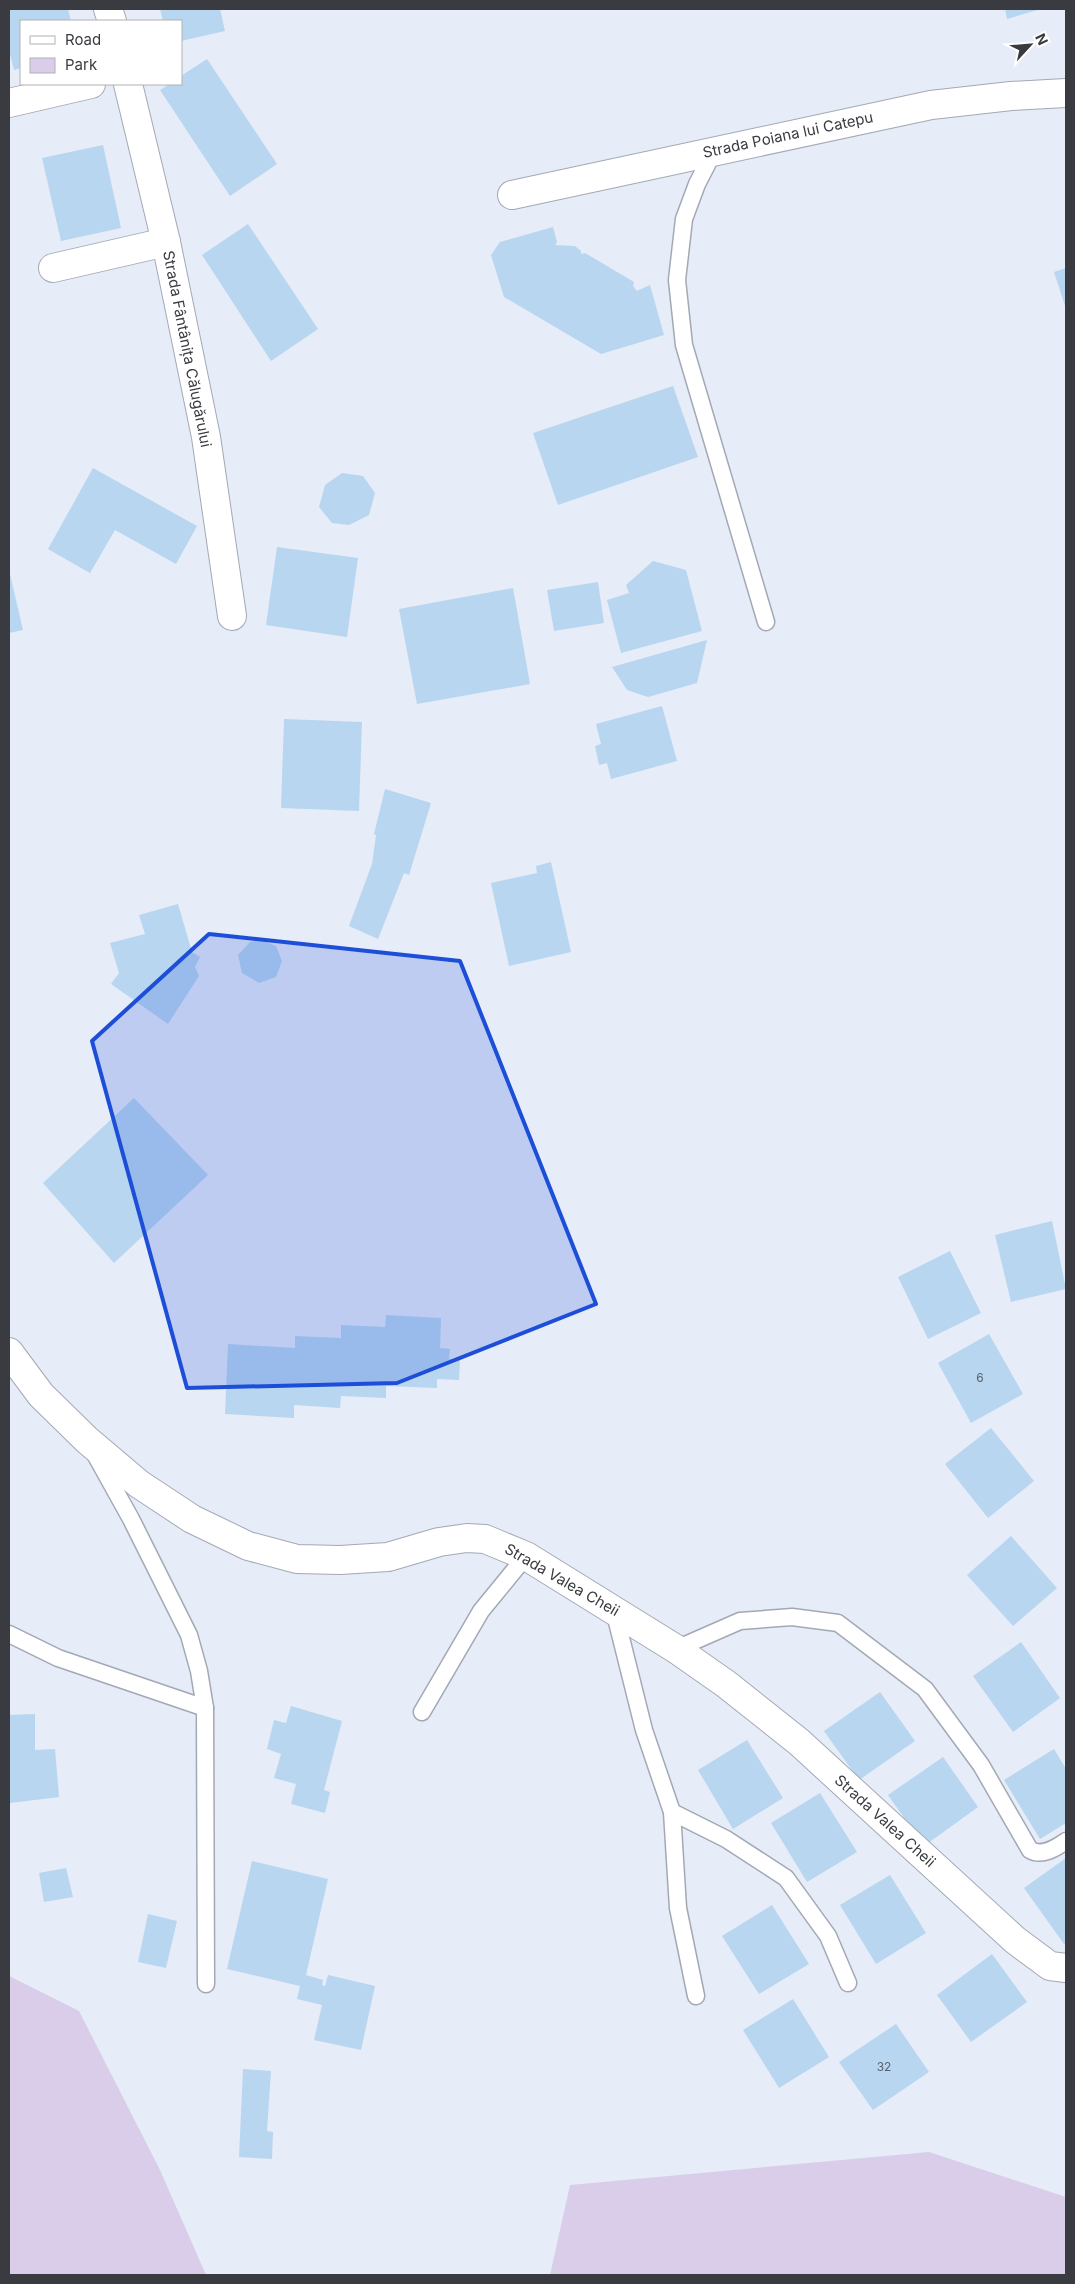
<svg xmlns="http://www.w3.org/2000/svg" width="1075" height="2284" viewBox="0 0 1075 2284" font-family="Inter,sans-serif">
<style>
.green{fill:#d9cde9}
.building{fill:#b8d6f0}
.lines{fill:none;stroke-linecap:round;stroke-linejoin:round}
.lane-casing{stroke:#a3a9b4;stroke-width:19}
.street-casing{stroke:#a3a9b4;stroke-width:30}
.lane{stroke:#fff;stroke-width:16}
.street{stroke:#fff;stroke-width:28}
.marked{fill:#1d4ed8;fill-opacity:0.2;stroke:#1d4ed8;stroke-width:4;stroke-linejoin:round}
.labels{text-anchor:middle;stroke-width:5;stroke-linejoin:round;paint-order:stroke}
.number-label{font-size:12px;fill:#59626c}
.street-label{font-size:15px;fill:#393b40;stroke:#fff}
</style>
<rect width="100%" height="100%" fill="#e6ecf8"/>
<g class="green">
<polygon points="9,1976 79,2011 160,2170 206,2275 9,2275"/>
<polygon points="929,2152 1066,2197 1066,2275 550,2275 570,2185"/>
</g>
<g class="building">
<polygon points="9,9 68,9 71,21 21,21 21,68 14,70 9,50"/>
<polygon points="160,9 220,9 225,31 181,41 181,21 163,21"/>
<polygon points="1005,9 1041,9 1007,19"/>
<polygon points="207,59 277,164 230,196 160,90 170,84 181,84 181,76"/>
<polygon points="103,145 121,228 61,241 42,158"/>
<polygon points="248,224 318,329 271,361 202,255"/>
<polygon points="553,227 557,242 555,245 575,246 581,251 581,254 585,253 634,282 633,286 637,291 650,285 664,335 601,354 504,297 491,255 500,242"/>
<polygon points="1066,268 1066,309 1054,272"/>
<polygon points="673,386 698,457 558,505 533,433"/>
<polygon points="93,468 197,526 176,564 115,530 90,573 48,549"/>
<polygon points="342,473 363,476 375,493 369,515 349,525 332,523 319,507 325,485"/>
<polygon points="277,547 358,558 347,637 266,625"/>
<polygon points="653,561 686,570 702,631 621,653 607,600 629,593 626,585"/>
<polygon points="9,570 23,630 9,633"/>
<polygon points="598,582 604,623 554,631 547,590"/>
<polygon points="513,588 530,684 417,704 399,609"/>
<polygon points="707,640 697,683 648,697 627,690 612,667"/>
<polygon points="662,706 677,761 611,779 607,763 599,765 595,746 601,744 596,724"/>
<polygon points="284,719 362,722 359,811 281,808"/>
<polygon points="385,789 431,803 409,875 404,873 378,939 349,926 372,864 376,835 374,834"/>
<polygon points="551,862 571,952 509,966 491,883 537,873 536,866"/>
<polygon points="178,904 192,952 200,957 195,967 199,976 168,1024 111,984 119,973 110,943 145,934 139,915"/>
<polygon points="261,940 276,946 282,961 276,977 259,983 242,973 238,955 250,942"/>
<polygon points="134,1098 208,1175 114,1263 43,1183"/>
<polygon points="1052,1221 1066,1289 1011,1302 995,1235"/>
<polygon points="950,1251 981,1313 928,1339 898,1277"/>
<polygon points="386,1315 441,1318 440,1348 450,1349 449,1359 460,1359 459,1380 437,1379 437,1388 386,1386 386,1398 341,1396 340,1408 294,1405 294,1418 225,1414 228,1344 295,1348 295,1336 341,1338 341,1325 385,1327"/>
<polygon points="989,1334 1023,1394 971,1423 938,1363"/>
<polygon points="991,1428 1034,1481 988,1518 945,1464"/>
<polygon points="1011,1536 1057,1588 1013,1626 967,1575"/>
<polygon points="1021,1642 1060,1698 1013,1732 973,1676"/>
<polygon points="880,1692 915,1741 859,1780 824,1731"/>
<polygon points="291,1706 342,1721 324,1790 330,1792 325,1813 291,1804 296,1784 274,1778 281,1754 267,1749 274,1720 286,1723"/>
<polygon points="35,1714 35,1750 55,1749 59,1797 10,1803 9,1715"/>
<polygon points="747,1740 783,1798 733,1829 698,1770"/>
<polygon points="1054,1749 1066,1769 1066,1823 1040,1839 1004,1780"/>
<polygon points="943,1757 978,1807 924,1846 888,1795"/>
<polygon points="820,1793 857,1852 807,1882 771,1823"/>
<polygon points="1066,1858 1066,1943 1064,1944 1024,1888"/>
<polygon points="252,1861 328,1879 306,1975 323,1980 322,1985 325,1986 328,1975 375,1986 361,2050 314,2040 322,2005 297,1999 300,1986 227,1969"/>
<polygon points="66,1868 73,1897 44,1902 39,1873"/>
<polygon points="890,1875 926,1933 876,1964 840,1905"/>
<polygon points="772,1905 809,1964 759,1994 722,1936"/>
<polygon points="148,1914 177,1921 166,1968 138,1962"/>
<polygon points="992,1954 1027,2002 971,2042 937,1995"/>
<polygon points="793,1999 829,2057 779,2088 743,2030"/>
<polygon points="896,2024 929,2072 873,2110 839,2062"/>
<polygon points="243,2069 271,2071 267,2131 273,2132 272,2159 239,2157"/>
</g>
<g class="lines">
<g class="lane-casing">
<g id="lane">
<polyline points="714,151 697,184 684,219 677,280 684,345 766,622"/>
<polyline points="96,1456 131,1519 189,1635 199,1671 205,1708 206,1984"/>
<polyline points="614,1610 644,1730 672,1812 678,1908 696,1996"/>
<polyline points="9,1634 58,1658 205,1708"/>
<path d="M676,1649L740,1621L792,1617L838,1623L925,1689L981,1765L1030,1850C1042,1857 1056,1848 1066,1841"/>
<polyline points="422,1712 481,1611 526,1556"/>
<polyline points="672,1812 726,1839 786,1878 828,1936 848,1983"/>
</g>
</g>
<g class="street-casing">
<g id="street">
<polyline points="108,9 112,21"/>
<polyline points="128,84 166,242 206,437 232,616"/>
<polyline points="9,103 91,84"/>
<polyline points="512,195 931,105 1011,96 1066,93"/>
<polyline points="53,268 166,242"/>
<polyline points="9,1352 41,1395 87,1440 139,1484 192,1519 248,1546 297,1559 340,1560 388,1557 439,1542 467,1538 485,1539 526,1556 676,1649 726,1684 799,1742 1015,1940 1050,1966 1066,1968"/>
</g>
</g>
<use href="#lane" class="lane"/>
<use href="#street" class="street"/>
</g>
<path class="marked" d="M209,934L460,961L596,1304L397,1383L187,1388L92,1041Z"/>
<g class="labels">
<g class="number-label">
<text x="980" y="1382">6</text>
<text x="884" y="2071">32</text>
</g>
<g class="street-label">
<text transform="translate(788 135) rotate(-12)" y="5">Strada Poiana lui Catepu</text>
<text transform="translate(187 349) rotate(79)" y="5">Strada Fântânița Călugărului</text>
<text transform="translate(562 1580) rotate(30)" y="5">Strada Valea Cheii</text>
<text transform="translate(885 1821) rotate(42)" y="5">Strada Valea Cheii</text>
</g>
</g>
<rect width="1075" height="2284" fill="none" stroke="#393b40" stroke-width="20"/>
<rect x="20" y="20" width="162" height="65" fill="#ffffff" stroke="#b0b1b3"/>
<rect x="30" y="36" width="25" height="8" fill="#ffffff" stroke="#b0b1b3"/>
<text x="65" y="45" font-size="15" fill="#393b40">Road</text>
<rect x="30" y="58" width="25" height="15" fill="#d9cde9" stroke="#b0b1b3"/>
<text x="65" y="70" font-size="15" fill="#393b40">Park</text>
<g transform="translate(1030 45) rotate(64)" stroke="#ffffff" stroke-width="4" paint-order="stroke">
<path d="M0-4L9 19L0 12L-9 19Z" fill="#393b40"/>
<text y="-8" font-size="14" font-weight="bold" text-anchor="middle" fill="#393b40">N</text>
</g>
</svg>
